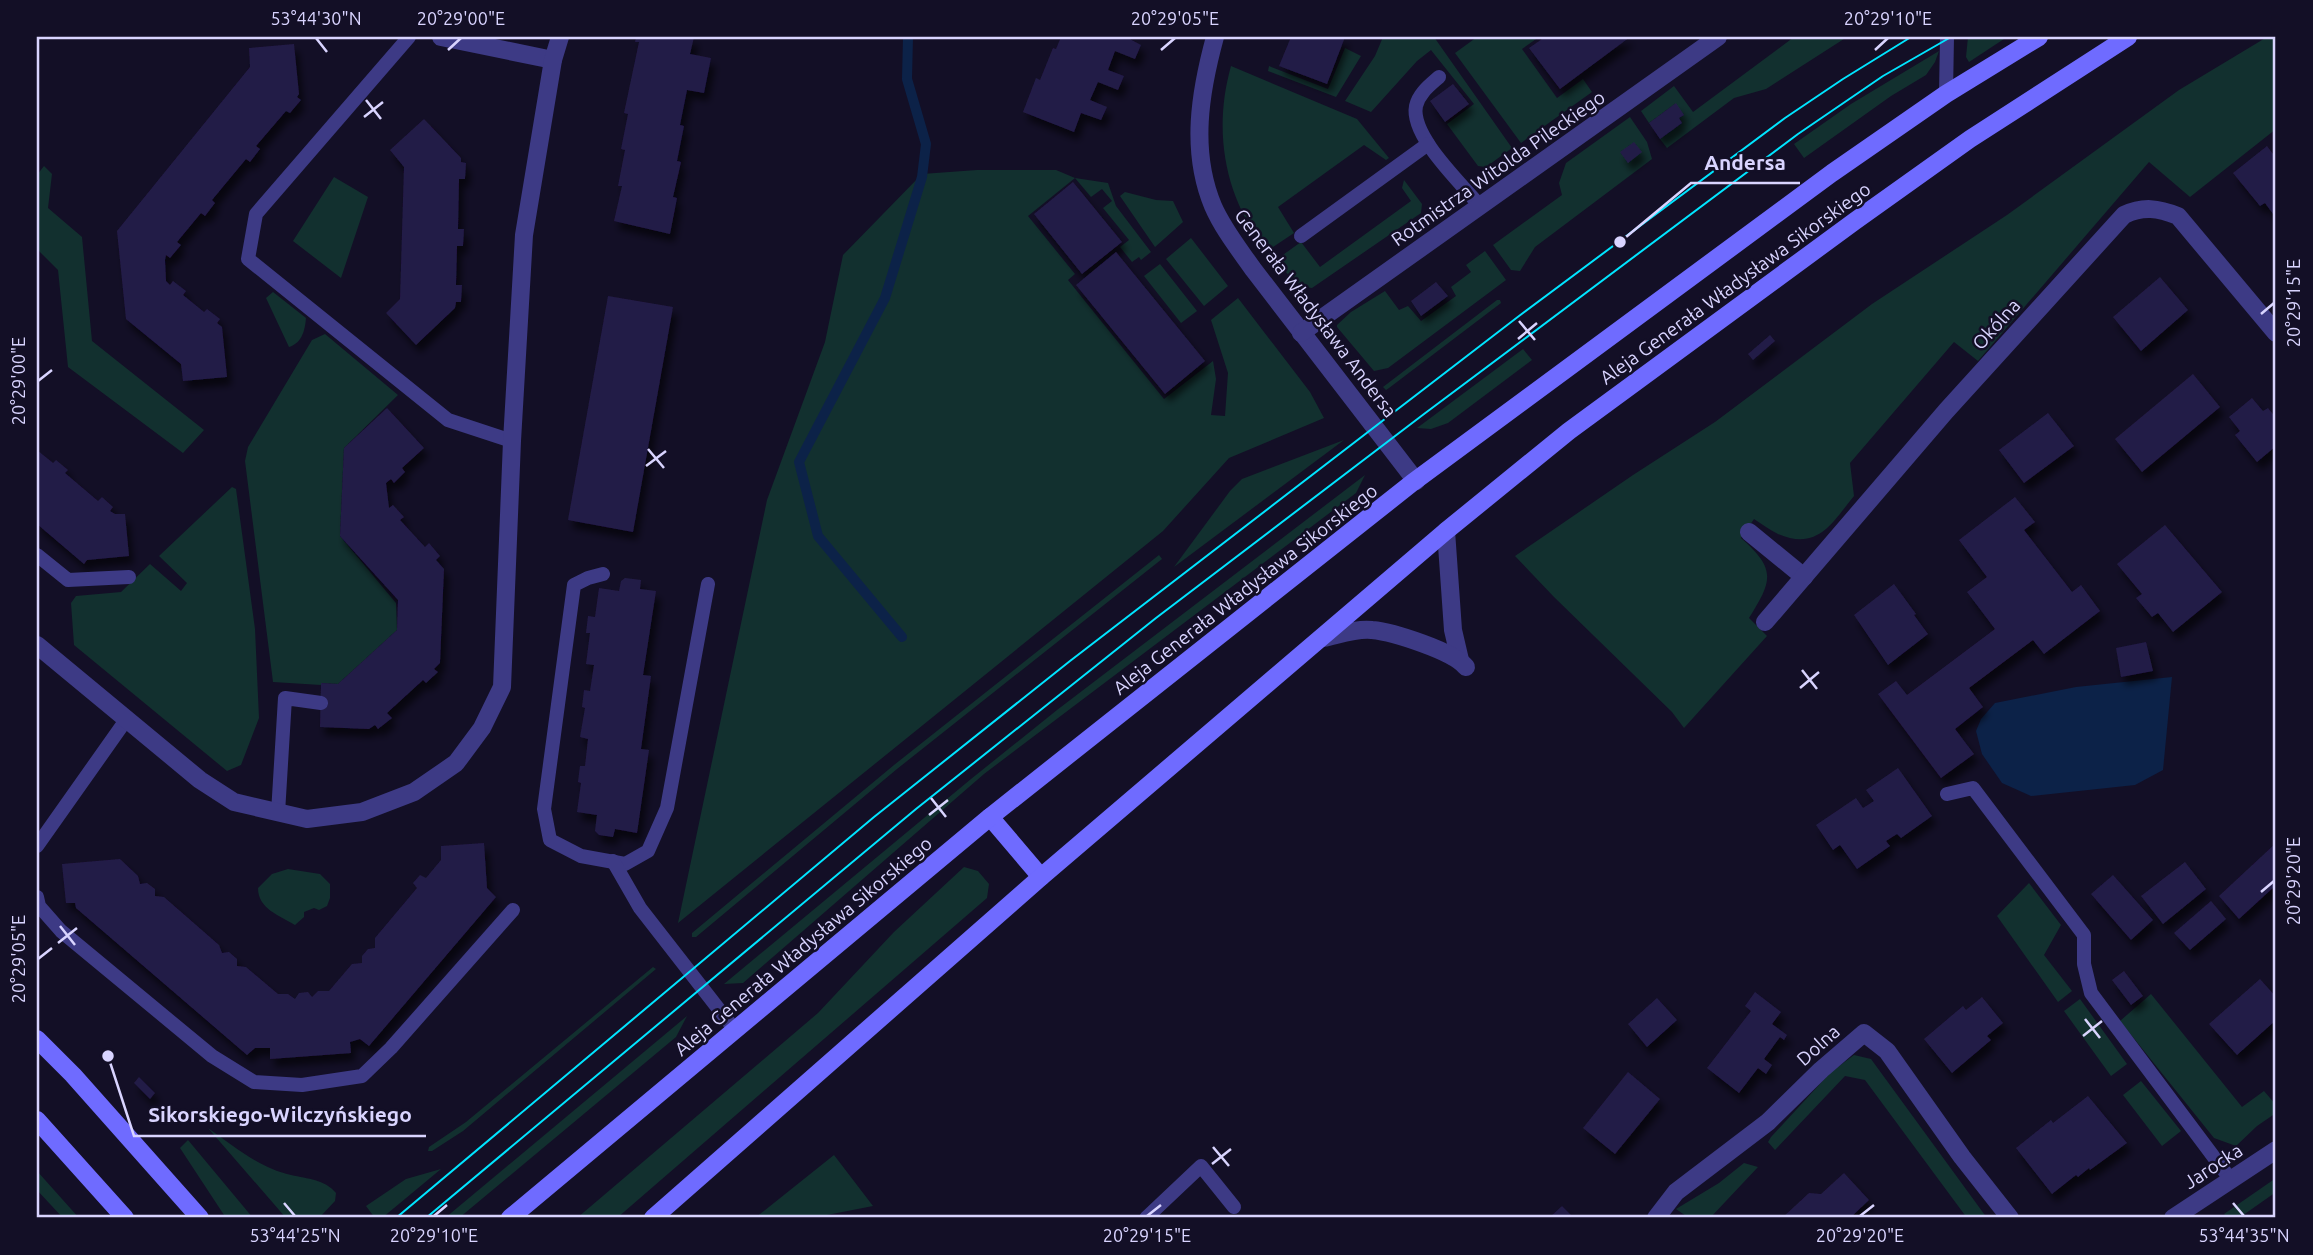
<svg xmlns="http://www.w3.org/2000/svg" width="2313" height="1255" viewBox="0 0 2313 1255" font-family="Ubuntu,sans-serif">
<style>
.green{fill:#12302f}
.water{fill:#0c2248}
.lines{fill:none;stroke-linecap:round;stroke-linejoin:round}
.stream{stroke:#0c2248;stroke-width:10}
.building{fill:#241b47;filter:url(#shadow)}
.lane{stroke:#3d3a85;stroke-width:14}
.street{stroke:#3d3a85;stroke-width:18}
.secondary{stroke:#6f6bff;stroke-width:18}
.tram{stroke:#00e5ff;stroke-width:2}
.ticks{fill:none;stroke:#d9d4ff;stroke-width:2.5}
.labels{text-anchor:middle;stroke-width:5;stroke-linejoin:round;paint-order:stroke}
.street-label{font-size:19px;fill:#d9d4ff;stroke:#130f26}
.leader{fill:none;stroke:#d9d4ff;stroke-width:2.5}
.callout-dot{fill:#d9d4ff;stroke:#130f26;stroke-width:2.5}
.callout-label{font-size:21px;text-anchor:middle;font-weight:bold;fill:#d9d4ff;stroke:#130f26;stroke-width:5;stroke-linejoin:round;paint-order:stroke}
.neatline{fill:none;stroke:#d9d4ff;stroke-width:2.5}
.ticks-label{font-size:18px;text-anchor:middle;fill:#d9d4ff}
</style>
<defs>
<filter id="shadow"><feDropShadow dx="4.5" dy="8" stdDeviation="3.5" flood-color="#0009"/></filter>
</defs>
<rect width="100%" height="100%" fill="#130f26"/>
<g class="green">
<polygon points="1383,37 1434,37 1512,148 1486,167 1478,166 1447,124 1474,104 1431,50 1417,61 1371,112 1345,101 1375,56"/>
<polygon points="1477,37 1539,37 1522,49 1557,98 1583,79 1592,92 1521,143 1455,53"/>
<polygon points="1794,37 1847,37 1766,89 1734,98 1667,148 1660,139 1682,123 1679,118 1684,115 1675,104 1649,123 1641,111 1674,86 1693,112"/>
<polygon points="1968,37 2007,37 1969,62 1966,57"/>
<path d="M2267,37H2276V129L2190,197L2149,162L1978,361L1954,342L1850,463L1854,496C1832,523 1818,551 1778,534C1770,530 1762,524 1754,519L1741,538C1776,569 1773,580 1749,618L1767,636L1684,728L1672,712L1554,597L1515,556L1633,475L1715,422L1872,304L2007,215L2179,90Z"/>
<polygon points="1345,48 1361,56 1336,97 1268,71 1269,66 1328,89"/>
<polygon points="1939,51 1935,62 1926,75 1891,96 1804,158 1794,144 1851,104"/>
<path d="M1231,66L1357,119L1389,158L1386,160L1364,145L1278,207L1294,233L1273,247H1264C1224,195 1213,130 1231,66Z"/>
<polygon points="1630,117 1647,142 1652,159 1535,247 1520,271 1511,270 1493,245 1562,195 1559,183 1566,163"/>
<polygon points="44,166 52,174 48,208 82,237 92,341 204,430 183,453 68,367 58,270 37,249 37,175"/>
<polygon points="977,170 1056,170 1075,178 1108,183 1116,206 1151,252 1141,260 1139,257 1132,262 1120,247 1129,240 1103,208 1112,201 1102,189 1091,197 1075,178 1028,216 1075,274 1068,280 1164,399 1213,361 1216,379 1211,415 1225,416 1228,373 1211,320 1238,298 1310,392 1324,418 1229,458 1163,531 678,923 767,500 825,342 843,255 922,174"/>
<polygon points="334,177 368,197 341,278 293,241"/>
<polygon points="1404,180 1422,204 1421,213 1312,288 1298,286 1279,264 1280,257 1301,242 1320,267 1411,201 1402,188"/>
<polygon points="1125,192 1156,200 1173,201 1183,222 1155,247 1120,196"/>
<polygon points="1191,238 1228,286 1204,306 1166,259"/>
<polygon points="1485,251 1506,280 1388,368 1374,371 1337,327 1337,325 1351,312 1385,291 1399,310 1408,306 1421,321 1456,296 1451,287 1471,272 1466,265"/>
<polygon points="1160,264 1197,311 1181,323 1144,276"/>
<path d="M273,292L306,318C305,330 302,343 289,347L266,298Z"/>
<polygon points="1497,300 1500,300 1501,303 1389,388 1386,390 1383,387"/>
<polygon points="325,334 398,395 344,448 340,536 396,603 397,630 338,684 322,683 321,685 273,682 245,461 248,447 312,340"/>
<polygon points="1523,349 1532,360 1448,423 1431,429 1417,428"/>
<polygon points="1344,440 1174,567 1230,491 1242,479"/>
<polygon points="1365,475 1356,493 984,774 743,983 724,984 971,779 1057,710"/>
<polygon points="232,487 236,489 255,629 259,718 241,765 227,771 74,645 71,603 76,596 121,592 150,564 181,591 187,583 159,556"/>
<polygon points="1159,555 1162,559 897,769 696,937 692,937 692,933 894,765"/>
<polygon points="964,867 978,871 989,884 987,898 617,1218 577,1218 818,1013 894,932"/>
<path d="M288,869L320,874L330,884V898L327,906L319,910L314,908L304,912V917L295,925C279,915 258,909 258,888L272,874Z"/>
<polygon points="2029,883 2061,925 2044,955 2072,991 2058,1002 1997,916"/>
<polygon points="653,967 656,969 463,1131 432,1151 428,1151 429,1147 466,1122"/>
<polygon points="2151,994 2242,1107 2264,1091 2276,1105 2276,1113 2257,1126 2236,1146 2214,1138 2120,1021"/>
<polygon points="2080,999 2127,1064 2111,1076 2064,1011"/>
<polygon points="687,1016 676,1037 459,1218 445,1218"/>
<polygon points="1854,1055 1871,1059 1987,1218 1967,1218 1865,1080 1845,1076 1775,1150 1768,1142 1771,1137 1831,1072"/>
<polygon points="2141,1081 2181,1131 2162,1146 2123,1095"/>
<path d="M208,1128C234,1146 259,1168 291,1175C308,1179 324,1179 336,1193L335,1201L319,1218H286Z"/>
<polygon points="188,1140 253,1218 226,1218 180,1148"/>
<polygon points="834,1155 873,1206 827,1215 820,1218 755,1218"/>
<polygon points="1744,1163 1758,1167 1710,1218 1689,1218 1676,1209 1719,1183"/>
<polygon points="441,1169 382,1218 375,1218 366,1206 406,1179"/>
<polygon points="37,1171 79,1218 63,1218 37,1190"/>
<polygon points="2276,1178 2276,1192 2239,1218 2228,1218 2224,1214"/>
</g>
<polygon class="water" points="2172,677 2163,770 2135,785 2031,796 2002,783 1982,754 1976,731 1981,719 1995,703 2076,687"/>
<g class="lines">
<polyline class="stream" points="902,637 818,536 799,462 885,298 922,177 926,144 907,79 908,37"/>
</g>
<g class="building">
<polygon points="636,37 694,37 690,54 711,58 704,93 687,90 680,125 684,126 677,161 681,162 673,197 677,198 670,234 614,221 622,186 618,186 625,150 621,149 628,114 624,113 639,42 635,42"/>
<polygon points="1061,37 1126,37 1141,45 1135,59 1115,51 1108,70 1124,76 1118,90 1098,82 1090,100 1107,107 1101,120 1081,113 1074,132 1023,112 1036,78 1040,80 1053,48 1056,49"/>
<polygon points="1291,37 1345,37 1327,84 1279,66"/>
<polygon points="1545,37 1630,37 1560,89 1529,48"/>
<polygon points="294,44 299,94 297,97 301,100 290,113 286,111 256,146 260,149 250,162 246,159 212,200 215,203 205,216 201,213 177,242 181,245 170,258 166,255 165,260 166,281 170,285 173,281 186,291 183,295 204,312 207,309 220,319 217,323 222,327 227,377 183,381 181,364 126,319 117,231 250,67 249,48"/>
<polygon points="1453,84 1469,104 1445,122 1430,101"/>
<polygon points="1676,103 1684,115 1679,118 1682,123 1660,139 1649,123"/>
<polygon points="424,119 461,158 461,162 466,163 465,179 459,179 458,229 464,229 463,246 457,246 456,285 462,285 461,302 456,302 455,308 416,345 386,313 400,299 404,167 390,150"/>
<polygon points="1634,142 1642,152 1628,163 1620,152"/>
<polygon points="2267,146 2276,158 2276,218 2265,203 2260,206 2233,173"/>
<polygon points="1073,182 1122,242 1082,274 1034,214"/>
<polygon points="1116,252 1205,361 1165,394 1076,285"/>
<polygon points="2160,277 2188,310 2141,351 2113,317"/>
<polygon points="1436,282 1448,296 1421,316 1411,301"/>
<polygon points="608,296 673,307 633,532 568,520"/>
<polygon points="1770,335 1775,341 1753,360 1748,354"/>
<polygon points="2193,374 2220,407 2142,472 2115,439"/>
<polygon points="2252,398 2263,411 2268,408 2276,418 2276,446 2257,462 2235,435 2240,431 2229,417"/>
<polygon points="387,408 424,448 402,468 405,472 394,483 391,479 386,483 389,508 393,505 404,517 400,520 425,547 429,543 440,556 436,560 444,569 440,663 434,669 438,672 426,683 423,680 387,713 392,718 378,729 375,725 369,729 320,727 321,683 338,684 397,630 398,600 340,536 344,448"/>
<polygon points="2048,413 2074,446 2024,483 1999,450"/>
<polygon points="37,450 53,463 56,460 68,470 65,473 98,501 102,497 113,507 110,511 115,514 125,514 129,556 87,560 84,564 37,524"/>
<polygon points="2015,497 2035,522 2024,530 2072,592 2081,585 2100,611 2044,654 2033,640 1969,688 1983,707 1955,729 1974,754 1941,778 1878,694 1896,681 1907,695 1995,629 1967,592 1987,577 1959,540"/>
<polygon points="2165,525 2222,592 2173,632 2158,613 2152,617 2136,598 2142,594 2117,564"/>
<polygon points="625,578 641,580 640,589 656,591 643,675 651,676 641,749 649,750 637,833 615,829 613,837 599,835 595,831 597,815 577,812 581,783 578,782 580,766 585,766 588,739 580,737 585,708 582,707 584,690 590,691 594,665 586,664 590,633 586,633 588,616 595,617 599,588 619,591 621,581"/>
<polygon points="1894,584 1916,614 1914,615 1928,634 1888,665 1854,615"/>
<polygon points="2146,642 2153,671 2121,677 2116,648"/>
<polygon points="1898,768 1932,816 1901,838 1897,834 1886,841 1890,846 1857,869 1840,845 1833,850 1816,825 1856,798 1863,808 1874,801 1866,790"/>
<polygon points="484,843 487,888 496,897 369,1046 360,1039 350,1042 351,1053 270,1059 270,1048 255,1048 247,1055 76,908 75,903 66,903 62,864 120,859 138,876 140,884 147,883 155,889 155,896 164,897 219,945 222,953 229,952 237,959 237,966 246,967 278,994 288,994 295,999 299,993 308,992 312,997 318,991 329,991 352,964 362,963 362,956 368,949 375,948 375,938 417,888 413,883 420,875 426,878 441,860 441,846"/>
<polygon points="2276,843 2276,885 2239,919 2219,896"/>
<polygon points="2185,862 2206,889 2163,924 2141,896"/>
<polygon points="2113,875 2153,920 2131,940 2091,894"/>
<polygon points="2211,901 2226,919 2190,950 2174,933"/>
<polygon points="2124,971 2143,996 2131,1005 2112,980"/>
<polygon points="2260,979 2276,997 2276,1006 2273,1009 2276,1012 2276,1020 2237,1055 2209,1024"/>
<polygon points="1755,992 1781,1012 1772,1024 1787,1035 1784,1040 1780,1037 1764,1059 1772,1065 1766,1074 1758,1068 1739,1093 1707,1068 1751,1011 1745,1006"/>
<polygon points="1982,997 2003,1023 1987,1036 1991,1040 1952,1073 1924,1039 1963,1006 1966,1010"/>
<polygon points="1657,998 1677,1020 1647,1047 1628,1024"/>
<polygon points="1628,1072 1660,1099 1615,1154 1583,1128"/>
<polygon points="139,1077 155,1093 150,1099 134,1083"/>
<polygon points="2088,1096 2127,1143 2090,1170 2089,1168 2078,1177 2076,1175 2052,1194 2016,1148 2051,1120 2053,1123"/>
<polygon points="1844,1173 1869,1200 1850,1218 1782,1218 1809,1193 1821,1194"/>
<polygon points="1562,1206 1574,1218 1549,1218"/>
</g>
<g class="lines">
<g class="lane">
<polyline points="409,37 256,214 248,259 448,420 512,441"/>
<path d="M1439,77C1430,85 1419,93 1416,106C1410,136 1462,184 1480,206"/>
<polyline points="1946,94 1947,37"/>
<polyline points="1301,236 1428,144"/>
<polyline points="37,555 68,580 129,577"/>
<polyline points="603,574 588,578 574,585 544,809 550,840 581,856 625,864 648,851 667,808 708,584"/>
<polyline points="1947,794 1973,788 2084,935 2084,964 2091,993 2231,1180"/>
<polyline points="278,813 285,698 321,703"/>
<polyline points="37,846 126,720"/>
<polyline points="613,861 640,908 735,1030"/>
<polyline points="37,897 39,906 61,931 212,1056 254,1082 302,1085 362,1076 391,1048 513,910"/>
<polyline points="1146,1218 1201,1166 1234,1207"/>
</g>
<g class="street">
<polyline points="441,37 553,60"/>
<path d="M1215,37C1200,92 1190,151 1213,206C1223,229 1239,249 1253,269L1416,481"/>
<polyline points="1301,333 1718,37"/>
<polyline points="1446,531 1453,630 1460,660"/>
<polyline points="1749,532 1804,577"/>
<path d="M1765,622L1946,411L2124,215C2143,206 2158,208 2178,216L2276,333"/>
<path d="M1323,638C1338,635 1357,628 1372,630C1393,632 1453,651 1466,667"/>
<polyline points="37,645 200,780 234,802 307,819 362,812 414,792 456,763 482,728 502,687 512,441 524,235 553,60 560,37"/>
<polyline points="1656,1218 1676,1192 1768,1122 1821,1070 1864,1033 1887,1051 1962,1157 2010,1218"/>
<polyline points="2173,1218 2276,1150"/>
</g>
<g class="secondary">
<polyline points="990,817 1041,877"/>
<polyline points="37,1039 73,1075 200,1218"/>
<polyline points="37,1120 125,1218"/>
<polyline points="510,1218 990,817 1412,483 1832,173 1946,94 2039,37"/>
<polyline points="653,1218 1041,877 1446,531 1569,431 1855,221 1970,139 2128,37"/>
</g>
<g class="tram">
<polyline points="396,1218 874,817 1070,661 1519,316 1785,118 1843,79 1911,37"/>
<polyline points="426,1218 916,809 1156,618 1424,414 1798,134 1883,76 1951,37"/>
</g>
</g>
<path class="ticks" d="M316,38L327,52M448,50L461,38M1161,50L1175,38M1875,50L1888,38M366,100L381,119M364,117L383,102M2261,314L2274,303M1519,321L1535,340M1518,339L1537,323M38,381L52,370M648,449L664,468M646,466L666,451M1802,670L1817,689M1800,688L1819,672M931,798L946,817M929,815L948,800M2261,892L2274,881M60,926L75,945M58,943L77,928M38,959L52,948M2085,1019L2100,1038M2083,1036L2102,1021M1213,1147L1229,1166M1212,1164L1231,1149M284,1203L295,1216M2233,1203L2244,1216M434,1216L447,1205M1147,1216L1161,1205M1860,1216L1874,1205"/>
<g class="labels">
<g class="street-label">
<text transform="translate(1498 168) rotate(-35)" y="7">Rotmistrza Witolda Pileckiego</text>
<text transform="translate(1735 283) rotate(-36)" y="7">Aleja Generała Władysława Sikorskiego</text>
<text transform="translate(1316 313) rotate(53)" y="7">Generała Władysława Andersa</text>
<text transform="translate(1996 324) rotate(-48)" y="7">Okólna</text>
<text transform="translate(1245 589) rotate(-38)" y="7">Aleja Generała Władysława Sikorskiego</text>
<text transform="translate(803 946) rotate(-40)" y="7">Aleja Generała Władysława Sikorskiego</text>
<text transform="translate(1818 1045) rotate(-42)" y="7">Dolna</text>
<text transform="translate(2213 1166) rotate(-33)" y="7">Jarocka</text>
</g>
</g>
<path class="leader" d="M1620 242L1691 183H1800M108 1056L134 1136H426"/>
<g class="callout-dot">
<circle cx="1620" cy="242" r="7"/>
<circle cx="108" cy="1056" r="7"/>
</g>
<g class="callout-label">
<text x="1745" y="170">Andersa</text>
<text x="280" y="1122">Sikorskiego-Wilczyńskiego</text>
</g>
<rect width="2313" height="1255" fill="none" stroke="#130f26" stroke-width="77"/>
<rect x="38" y="38" width="2236" height="1178" class="neatline"/>
<g class="ticks-label">
<text x="316" y="25">53°44'30"N</text>
<text x="461" y="25">20°29'00"E</text>
<text x="1175" y="25">20°29'05"E</text>
<text x="1888" y="25">20°29'10"E</text>
<text transform="translate(2294 303) rotate(-90)" y="6">20°29'15"E</text>
<text transform="translate(19 381) rotate(-90)" y="6">20°29'00"E</text>
<text transform="translate(2294 881) rotate(-90)" y="6">20°29'20"E</text>
<text transform="translate(19 959) rotate(-90)" y="6">20°29'05"E</text>
<text x="295" y="1242">53°44'25"N</text>
<text x="434" y="1242">20°29'10"E</text>
<text x="1147" y="1242">20°29'15"E</text>
<text x="1860" y="1242">20°29'20"E</text>
<text x="2244" y="1242">53°44'35"N</text>
</g>
</svg>
